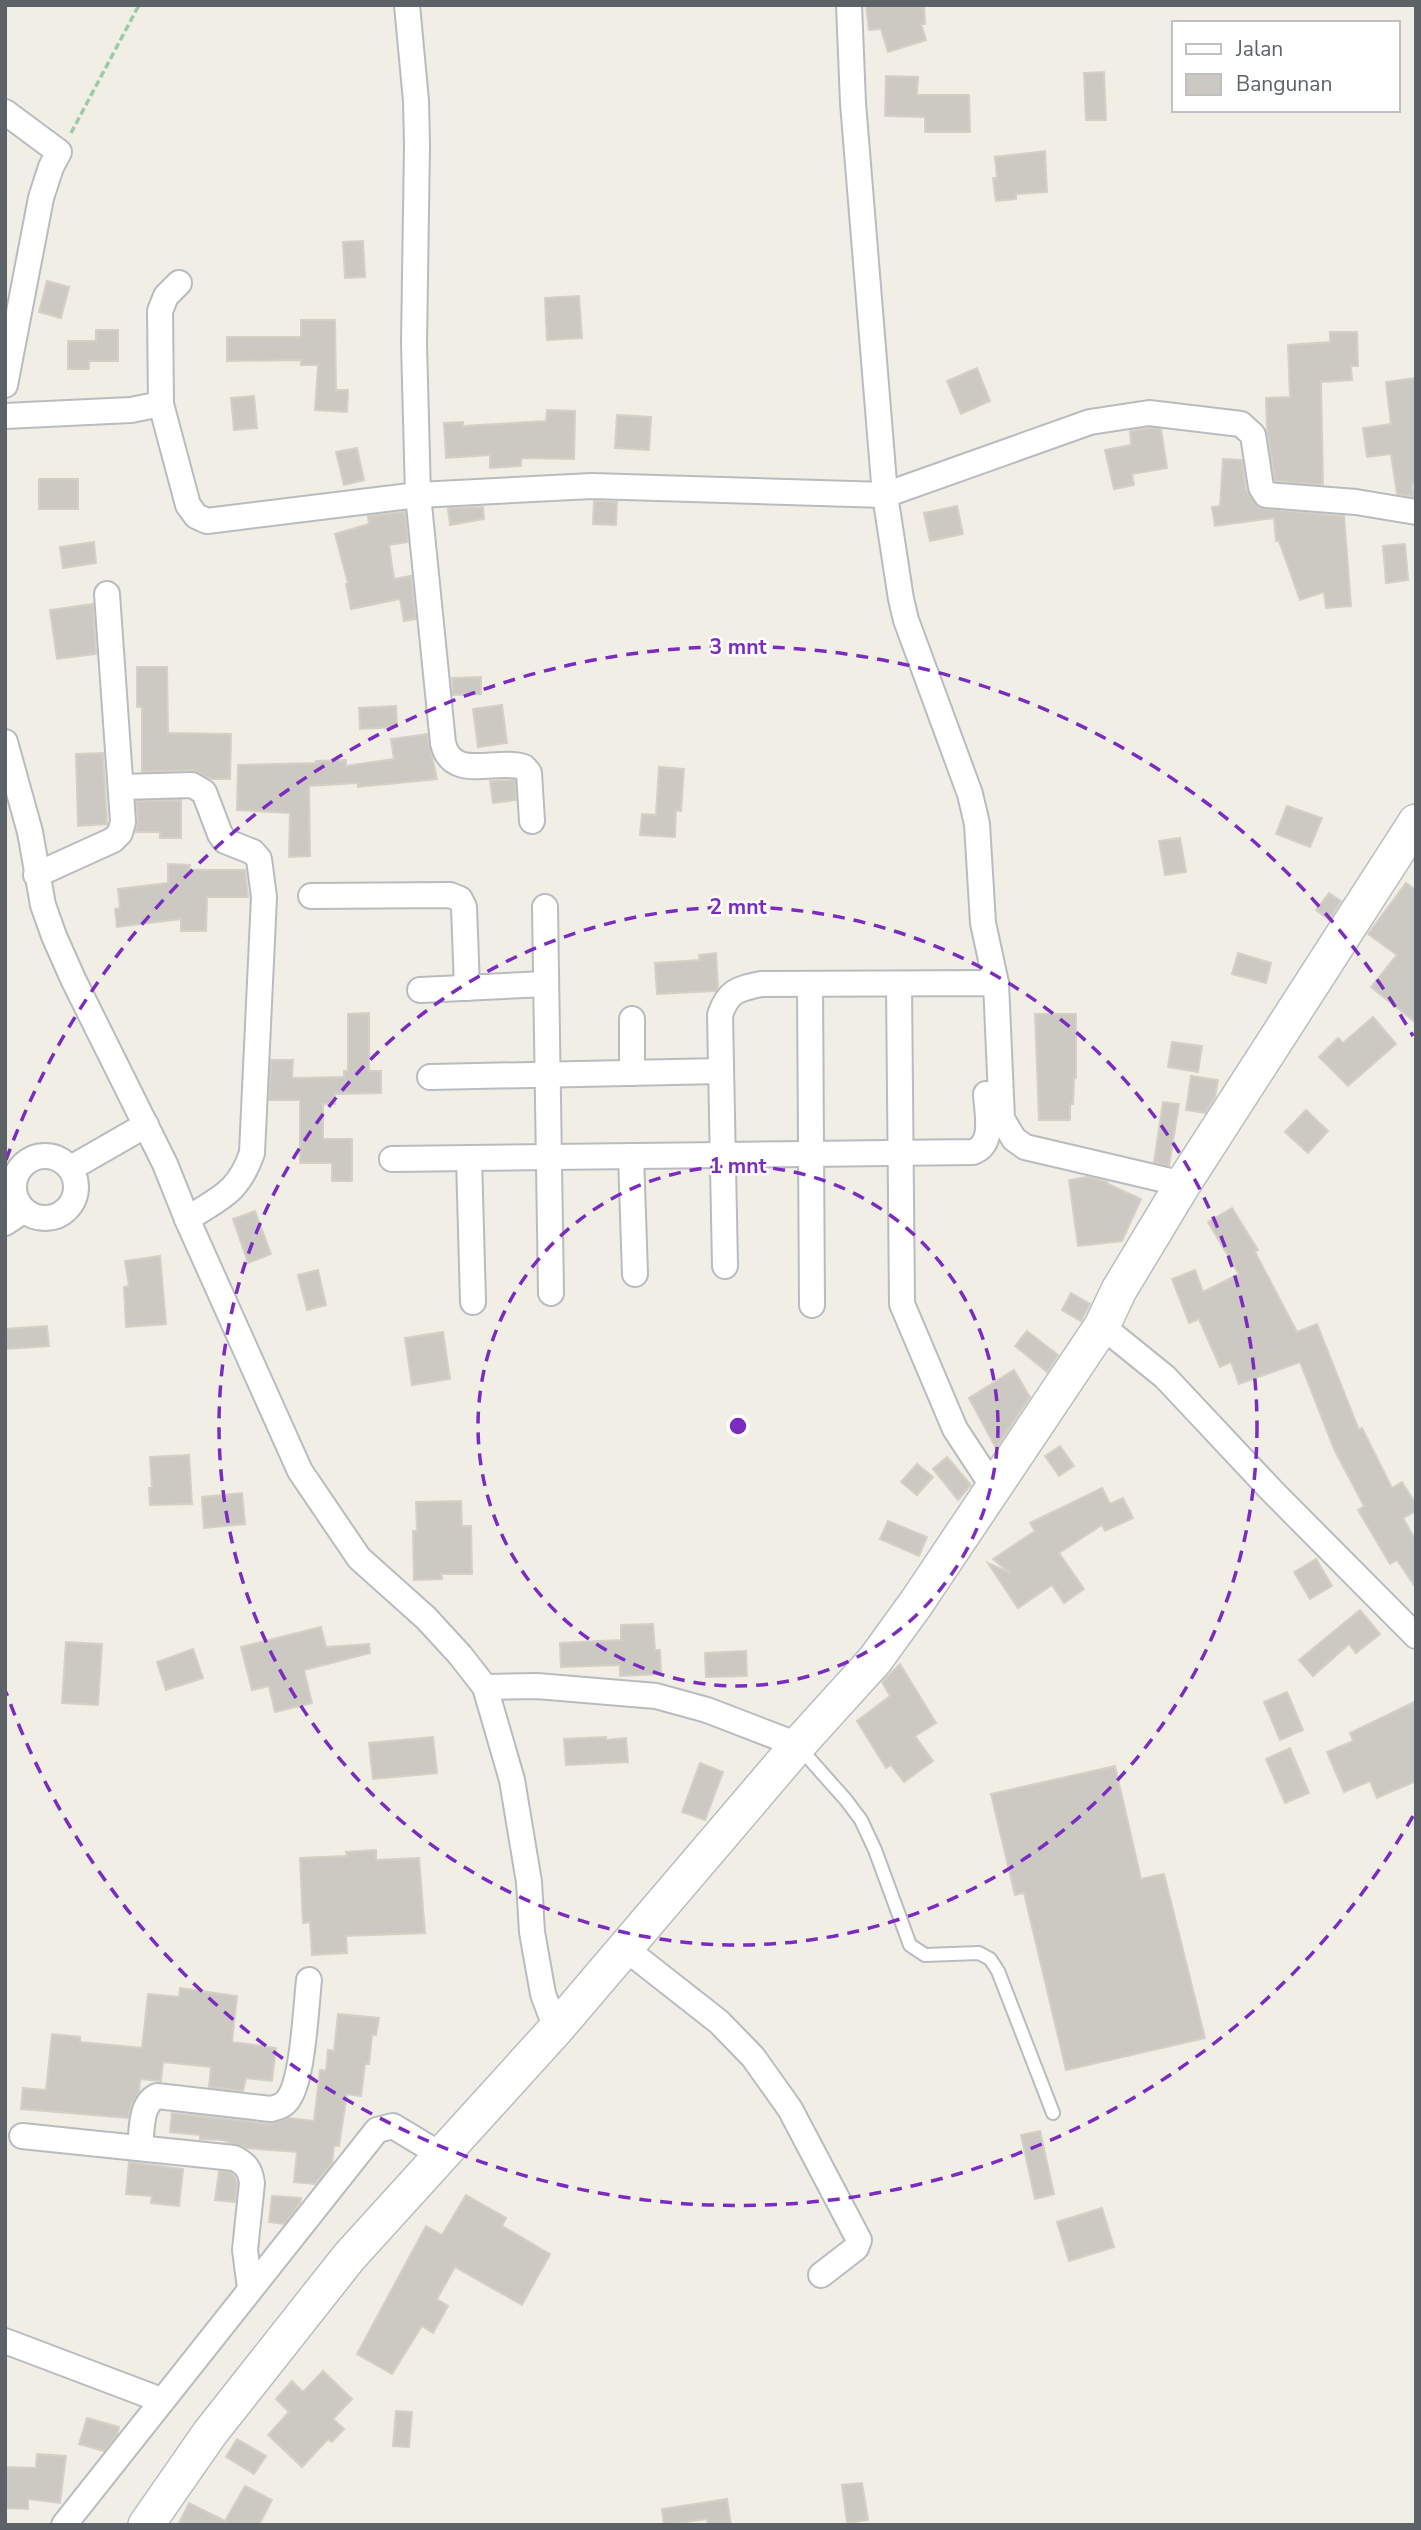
<svg xmlns="http://www.w3.org/2000/svg" width="1421" height="2530" viewBox="0 0 1421 2530" font-family="'Nunito Sans',sans-serif">
<style>
.building{fill:#ccc9c3;stroke:#d6d0c4;stroke-width:2}
.lines{fill:none;stroke-linecap:round;stroke-linejoin:round}
.lane-casing{stroke:#b8bcc0;stroke-width:16}
.street-casing{stroke:#b8bcc0;stroke-width:28}
.secondary-casing{stroke:#b9bdc3;stroke-width:38}
.path{stroke:#99cca6;stroke-width:3.5;stroke-dasharray:7 3.5;stroke-linecap:butt}
.lane{stroke:#fff;stroke-width:12}
.street{stroke:#fff;stroke-width:24}
.secondary{stroke:#fff;stroke-width:35}
.ring{fill:none;stroke:#7b2cbf;stroke-width:3.5;stroke-dasharray:12 9}
.centre{fill:#7b2cbf;stroke:#fff;stroke-width:3.5}
.ring-label{font-size:21px;text-anchor:middle;font-weight:bold;fill:#7b2cbf;stroke:#fff;stroke-width:5;stroke-linejoin:round;paint-order:stroke}
</style>
<rect width="100%" height="100%" fill="#f1eee6"/>
<g class="building">
<polygon points="866,5 924,5 925,24 921,24 926,40 888,52 881,29 869,30"/>
<polygon points="1104,72 1106,120 1086,120 1084,73"/>
<polygon points="886,76 918,77 917,95 969,95 970,132 925,132 925,117 885,116"/>
<polygon points="1045,151 1047,192 1016,194 1016,199 996,201 993,178 997,178 995,157"/>
<polygon points="363,241 365,277 345,278 343,242"/>
<polygon points="47,281 69,287 61,318 39,312"/>
<polygon points="579,296 582,338 547,340 545,298"/>
<polygon points="301,320 335,320 336,390 348,390 347,412 315,410 318,365 301,365 301,360 227,361 227,337 301,337"/>
<polygon points="96,330 118,330 118,361 89,361 89,369 68,369 68,341 96,341"/>
<polygon points="1330,332 1357,332 1358,366 1351,366 1352,380 1321,382 1323,485 1275,481 1267,430 1266,398 1290,397 1288,345 1330,342"/>
<polygon points="977,368 990,401 961,414 947,381"/>
<polygon points="1416,378 1416,484 1412,485 1414,497 1397,494 1391,454 1367,457 1363,428 1391,424 1386,382"/>
<polygon points="254,396 257,428 234,430 231,398"/>
<polygon points="547,410 575,411 574,459 521,458 521,466 490,468 490,455 446,458 444,423 463,422 463,426 546,421"/>
<polygon points="617,415 651,417 649,450 615,448"/>
<polygon points="1149,428 1161,429 1167,468 1132,474 1134,485 1114,489 1105,450 1131,445 1130,431"/>
<polygon points="357,448 364,480 344,485 336,452"/>
<polygon points="1223,459 1242,460 1246,490 1259,508 1344,516 1351,606 1326,608 1324,592 1300,600 1279,541 1276,541 1274,518 1215,526 1212,507 1220,506"/>
<rect x="39" y="479" width="39" height="30"/>
<polygon points="594,501 617,502 616,525 593,524"/>
<polygon points="957,506 963,534 930,541 924,513"/>
<polygon points="483,507 484,519 450,525 448,508"/>
<polygon points="405,512 408,542 389,545 394,579 411,576 416,619 404,621 400,599 351,609 346,584 348,583 335,534 369,524 368,516"/>
<polygon points="94,542 96,563 63,568 60,547"/>
<polygon points="1405,544 1408,580 1386,583 1383,546"/>
<polygon points="93,604 96,654 57,659 50,610"/>
<polygon points="137,667 167,667 168,733 231,734 230,779 211,779 192,770 142,772 142,707 137,707"/>
<polygon points="481,677 481,694 453,695 452,678"/>
<polygon points="502,705 507,743 478,747 473,709"/>
<polygon points="396,706 397,727 360,729 359,708"/>
<polygon points="427,734 437,779 358,787 358,783 309,786 310,856 289,857 290,813 237,810 238,765 317,763 316,761 346,760 346,766 394,759 391,739"/>
<polygon points="103,753 107,824 78,826 76,754"/>
<polygon points="659,767 684,769 681,811 676,810 675,837 640,835 642,814 656,815"/>
<polygon points="515,780 516,800 493,803 490,781"/>
<polygon points="181,800 181,838 160,838 160,832 136,832 138,821 136,801"/>
<polygon points="1287,806 1322,818 1310,847 1276,834"/>
<polygon points="1180,838 1186,872 1165,875 1159,841"/>
<polygon points="168,864 190,865 189,870 245,870 248,897 207,897 206,931 181,931 181,919 117,927 115,909 120,908 118,889 168,883"/>
<polygon points="1406,883 1416,890 1416,1023 1371,987 1397,955 1368,934"/>
<polygon points="1329,893 1341,901 1329,920 1316,910"/>
<polygon points="716,953 718,987 716,991 657,994 655,963 700,960 699,955"/>
<polygon points="1238,953 1271,963 1266,983 1232,974"/>
<polygon points="369,1013 369,1071 381,1071 381,1093 335,1094 335,1104 323,1104 323,1139 352,1139 352,1181 332,1181 332,1163 300,1163 300,1100 269,1100 271,1060 293,1060 292,1078 344,1077 344,1071 348,1071 348,1014"/>
<polygon points="1035,1014 1076,1014 1076,1078 1074,1078 1073,1104 1070,1104 1070,1120 1039,1120"/>
<polygon points="1373,1017 1396,1044 1348,1086 1319,1057 1338,1038 1343,1043"/>
<polygon points="1172,1042 1202,1046 1198,1072 1168,1067"/>
<polygon points="1191,1076 1218,1080 1215,1097 1205,1113 1186,1110"/>
<polygon points="1163,1102 1179,1104 1169,1166 1154,1162"/>
<polygon points="1306,1110 1328,1131 1308,1153 1285,1132"/>
<polygon points="1087,1177 1107,1182 1108,1184 1141,1199 1122,1241 1078,1246 1069,1180"/>
<polygon points="1232,1208 1258,1250 1255,1252 1297,1332 1317,1324 1359,1430 1362,1428 1392,1488 1402,1482 1416,1504 1416,1511 1403,1518 1416,1541 1416,1588 1397,1560 1390,1564 1358,1510 1364,1506 1334,1449 1300,1362 1239,1384 1231,1362 1220,1367 1199,1319 1189,1323 1172,1279 1195,1270 1203,1292 1239,1274 1208,1222"/>
<polygon points="255,1211 271,1254 248,1263 233,1219"/>
<polygon points="160,1256 166,1324 126,1327 124,1287 129,1286 125,1261"/>
<polygon points="318,1270 326,1305 307,1310 298,1275"/>
<polygon points="1071,1293 1090,1304 1081,1321 1062,1310"/>
<polygon points="47,1326 49,1346 5,1349 5,1329"/>
<polygon points="1027,1331 1058,1355 1047,1372 1015,1346"/>
<polygon points="443,1332 450,1379 412,1385 405,1338"/>
<polygon points="1014,1370 1030,1397 996,1448 969,1398"/>
<polygon points="1060,1446 1074,1466 1059,1476 1045,1456"/>
<polygon points="189,1455 192,1504 150,1505 149,1488 152,1488 150,1457"/>
<polygon points="947,1457 971,1485 958,1500 933,1469"/>
<polygon points="917,1464 933,1477 917,1495 901,1482"/>
<polygon points="1102,1488 1110,1504 1123,1498 1133,1518 1105,1531 1102,1525 1059,1553 1084,1589 1064,1603 1052,1585 1018,1608 988,1563 1010,1573 993,1559 1035,1531 1030,1523"/>
<polygon points="242,1493 245,1524 204,1528 202,1497"/>
<polygon points="461,1501 462,1526 471,1526 472,1574 441,1574 442,1579 414,1580 413,1531 417,1531 416,1502"/>
<polygon points="888,1521 927,1537 919,1556 880,1539"/>
<polygon points="1316,1559 1332,1586 1310,1599 1294,1572"/>
<polygon points="1360,1610 1380,1634 1356,1653 1349,1644 1313,1676 1299,1660"/>
<polygon points="653,1624 655,1650 660,1650 661,1674 620,1676 620,1665 561,1667 560,1643 621,1640 621,1625"/>
<polygon points="321,1627 326,1647 369,1644 370,1653 304,1670 312,1703 275,1712 269,1686 252,1690 241,1647"/>
<polygon points="66,1642 102,1644 98,1705 62,1703"/>
<polygon points="193,1649 203,1678 166,1690 157,1662"/>
<polygon points="746,1651 747,1676 706,1677 705,1653"/>
<polygon points="900,1664 936,1723 915,1736 933,1761 904,1782 891,1765 886,1768 857,1721 890,1696 882,1682"/>
<polygon points="1287,1692 1303,1730 1280,1740 1264,1702"/>
<polygon points="1416,1701 1416,1781 1377,1798 1370,1781 1344,1792 1327,1752 1353,1741 1350,1733"/>
<polygon points="433,1737 437,1773 373,1779 369,1743"/>
<polygon points="606,1737 606,1740 626,1738 628,1762 566,1765 564,1739"/>
<polygon points="1290,1748 1309,1793 1285,1803 1266,1759"/>
<polygon points="700,1763 723,1772 705,1820 682,1812"/>
<polygon points="1115,1766 1141,1879 1164,1874 1205,2038 1066,2070 1024,1893 1015,1895 991,1794"/>
<polygon points="376,1850 376,1860 419,1858 425,1933 346,1936 347,1953 312,1955 310,1922 303,1923 300,1858 347,1856 346,1852"/>
<polygon points="180,1988 237,1996 232,2042 276,2048 272,2081 246,2078 243,2091 209,2087 211,2067 163,2062 161,2081 140,2079 139,2092 131,2106 128,2118 21,2109 23,2088 46,2090 52,2034 80,2037 80,2042 142,2048 148,1994 179,1997"/>
<polygon points="338,2014 379,2018 376,2035 372,2035 369,2064 365,2064 361,2096 347,2094 339,2146 334,2146 332,2163 315,2184 294,2182 297,2152 246,2148 222,2140 200,2139 200,2135 170,2132 172,2113 269,2124 289,2118 314,2121 320,2070 326,2071 328,2050 334,2051"/>
<polygon points="1040,2131 1054,2194 1035,2199 1021,2135"/>
<polygon points="129,2162 183,2169 179,2206 151,2203 152,2196 126,2194"/>
<polygon points="219,2171 230,2172 235,2177 237,2184 235,2202 215,2200"/>
<polygon points="466,2195 506,2218 502,2226 550,2254 522,2305 455,2267 437,2299 448,2306 433,2333 422,2326 392,2374 357,2354 426,2226 442,2235"/>
<polygon points="272,2196 301,2198 300,2203 284,2224 269,2222"/>
<polygon points="1102,2208 1114,2247 1069,2261 1057,2222"/>
<polygon points="323,2371 352,2399 333,2419 344,2429 332,2442 328,2439 302,2467 268,2435 289,2412 276,2399 292,2381 303,2392"/>
<polygon points="396,2411 412,2412 409,2447 393,2446"/>
<polygon points="87,2418 119,2427 117,2435 104,2451 79,2444"/>
<polygon points="237,2439 266,2456 254,2474 226,2457"/>
<polygon points="37,2454 66,2456 60,2503 28,2499 28,2509 5,2508 5,2467 36,2468"/>
<polygon points="862,2483 868,2520 847,2523 842,2485"/>
<polygon points="245,2486 272,2500 259,2525 178,2525 189,2503 225,2521"/>
<polygon points="727,2499 731,2525 708,2525 707,2519 664,2525 662,2509"/>
</g>
<g class="lines">
<g class="lane-casing">
<polyline id="lane" points="798,1746 846,1800 861,1820 875,1850 910,1945 925,1955 979,1953 990,1959 998,1971 1053,2113"/>
</g>
<g class="street-casing">
<g id="street">
<path d="M407,5L416,101L417,145L414,344L418,495L443,743C452,782 495,758 524,767L529,773L532,821"/>
<polyline points="849,5 853,103 885,495 901,599 906,620 970,794 977,824 983,923 996,983"/>
<polyline points="5,112 59,152 51,167 41,198 5,385"/>
<polyline points="161,404 160,311 166,296 179,283"/>
<polyline points="5,416 131,410 161,404 188,505 196,516 207,521 418,495 592,486 885,495 1090,422 1149,413 1241,424 1253,435 1261,487 1266,495 1356,502 1416,512"/>
<polyline points="5,742 30,832 43,905 54,936 73,979 165,1164 187,1219 300,1471 359,1558 426,1618 460,1655 485,1687 512,1780 529,1882 532,1932 543,1994 556,2029"/>
<path d="M121,787L192,785L204,792L220,834L225,841L253,852L259,859L264,897L252,1153C238,1193 221,1197 187,1219"/>
<polyline points="36,875 113,840 120,833 123,822 107,594"/>
<polyline points="311,896 450,895 460,899 464,907 467,988"/>
<polyline points="545,907 551,1293"/>
<polyline points="810,984 812,1305"/>
<polyline points="899,984 902,1304 955,1429 993,1487"/>
<polyline points="420,990 546,984"/>
<polyline points="632,1073 632,1019"/>
<polyline points="430,1077 721,1071"/>
<circle cx="45" cy="1187" r="31"/>
<polyline points="631,1156 635,1274"/>
<polyline points="469,1158 473,1302"/>
<path d="M392,1159L973,1152C995,1144 987,1114 986,1094"/>
<polyline points="71,1168 146,1125"/>
<polyline points="5,1223 23,1211"/>
<path d="M725,1266L720,1015C728,991 737,989 761,984L996,983L1002,1119L1014,1139L1025,1147L1183,1184"/>
<polyline points="1102,1326 1165,1377 1272,1491 1416,1636"/>
<polyline points="485,1687 537,1686 656,1696 707,1710 798,1745"/>
<polyline points="626,1949 719,2022 753,2057 790,2109 859,2240 856,2248 821,2275"/>
<path d="M22,2136L234,2158C246,2164 250,2169 252,2183L245,2250L250,2288"/>
<path d="M140,2148C142,2131 140,2104 157,2096L271,2109C279,2107 285,2105 289,2098C303,2078 306,2007 309,1980"/>
<polyline points="5,2341 161,2400"/>
<polyline points="64,2525 377,2130 393,2126 441,2155"/>
</g>
</g>
<g class="secondary-casing">
<polyline id="secondary" points="146,2525 210,2433 349,2257 556,2029 798,1745 875,1660 917,1602 1102,1326 1119,1290 1183,1184 1416,822"/>
</g>
<polyline class="path" points="71,133 139,5"/>
<use href="#lane" class="lane"/>
<use href="#street" class="street"/>
<use href="#secondary" class="secondary"/>
</g>
<g class="ring">
<circle cx="738" cy="1426" r="260"/>
<circle cx="738" cy="1426" r="519"/>
<path d="M1413 1816A779 779 0 0 1 6 1692M6 1160A779 779 0 0 1 1413 1036"/>
</g>
<circle cx="738" cy="1426" r="10" class="centre"/>
<g class="ring-label">
<text x="738" y="654">3 mnt</text>
<text x="738" y="914">2 mnt</text>
<text x="738" y="1173">1 mnt</text>
</g>
<rect width="1421" height="2530" fill="none" stroke="#5d6268" stroke-width="14"/>
<rect x="1172" y="21" width="228" height="91" fill="#ffffff" stroke="#bec0c3" stroke-width="2"/>
<rect x="1186" y="44" width="35" height="10" fill="#ffffff" stroke="#bec0c3" stroke-width="2"/>
<text x="1236" y="56" font-size="21" fill="#5d6268">Jalan</text>
<rect x="1186" y="74" width="35" height="21" fill="#ccc9c3" stroke="#bec0c3" stroke-width="2"/>
<text x="1236" y="91" font-size="21" fill="#5d6268">Bangunan</text>
</svg>
